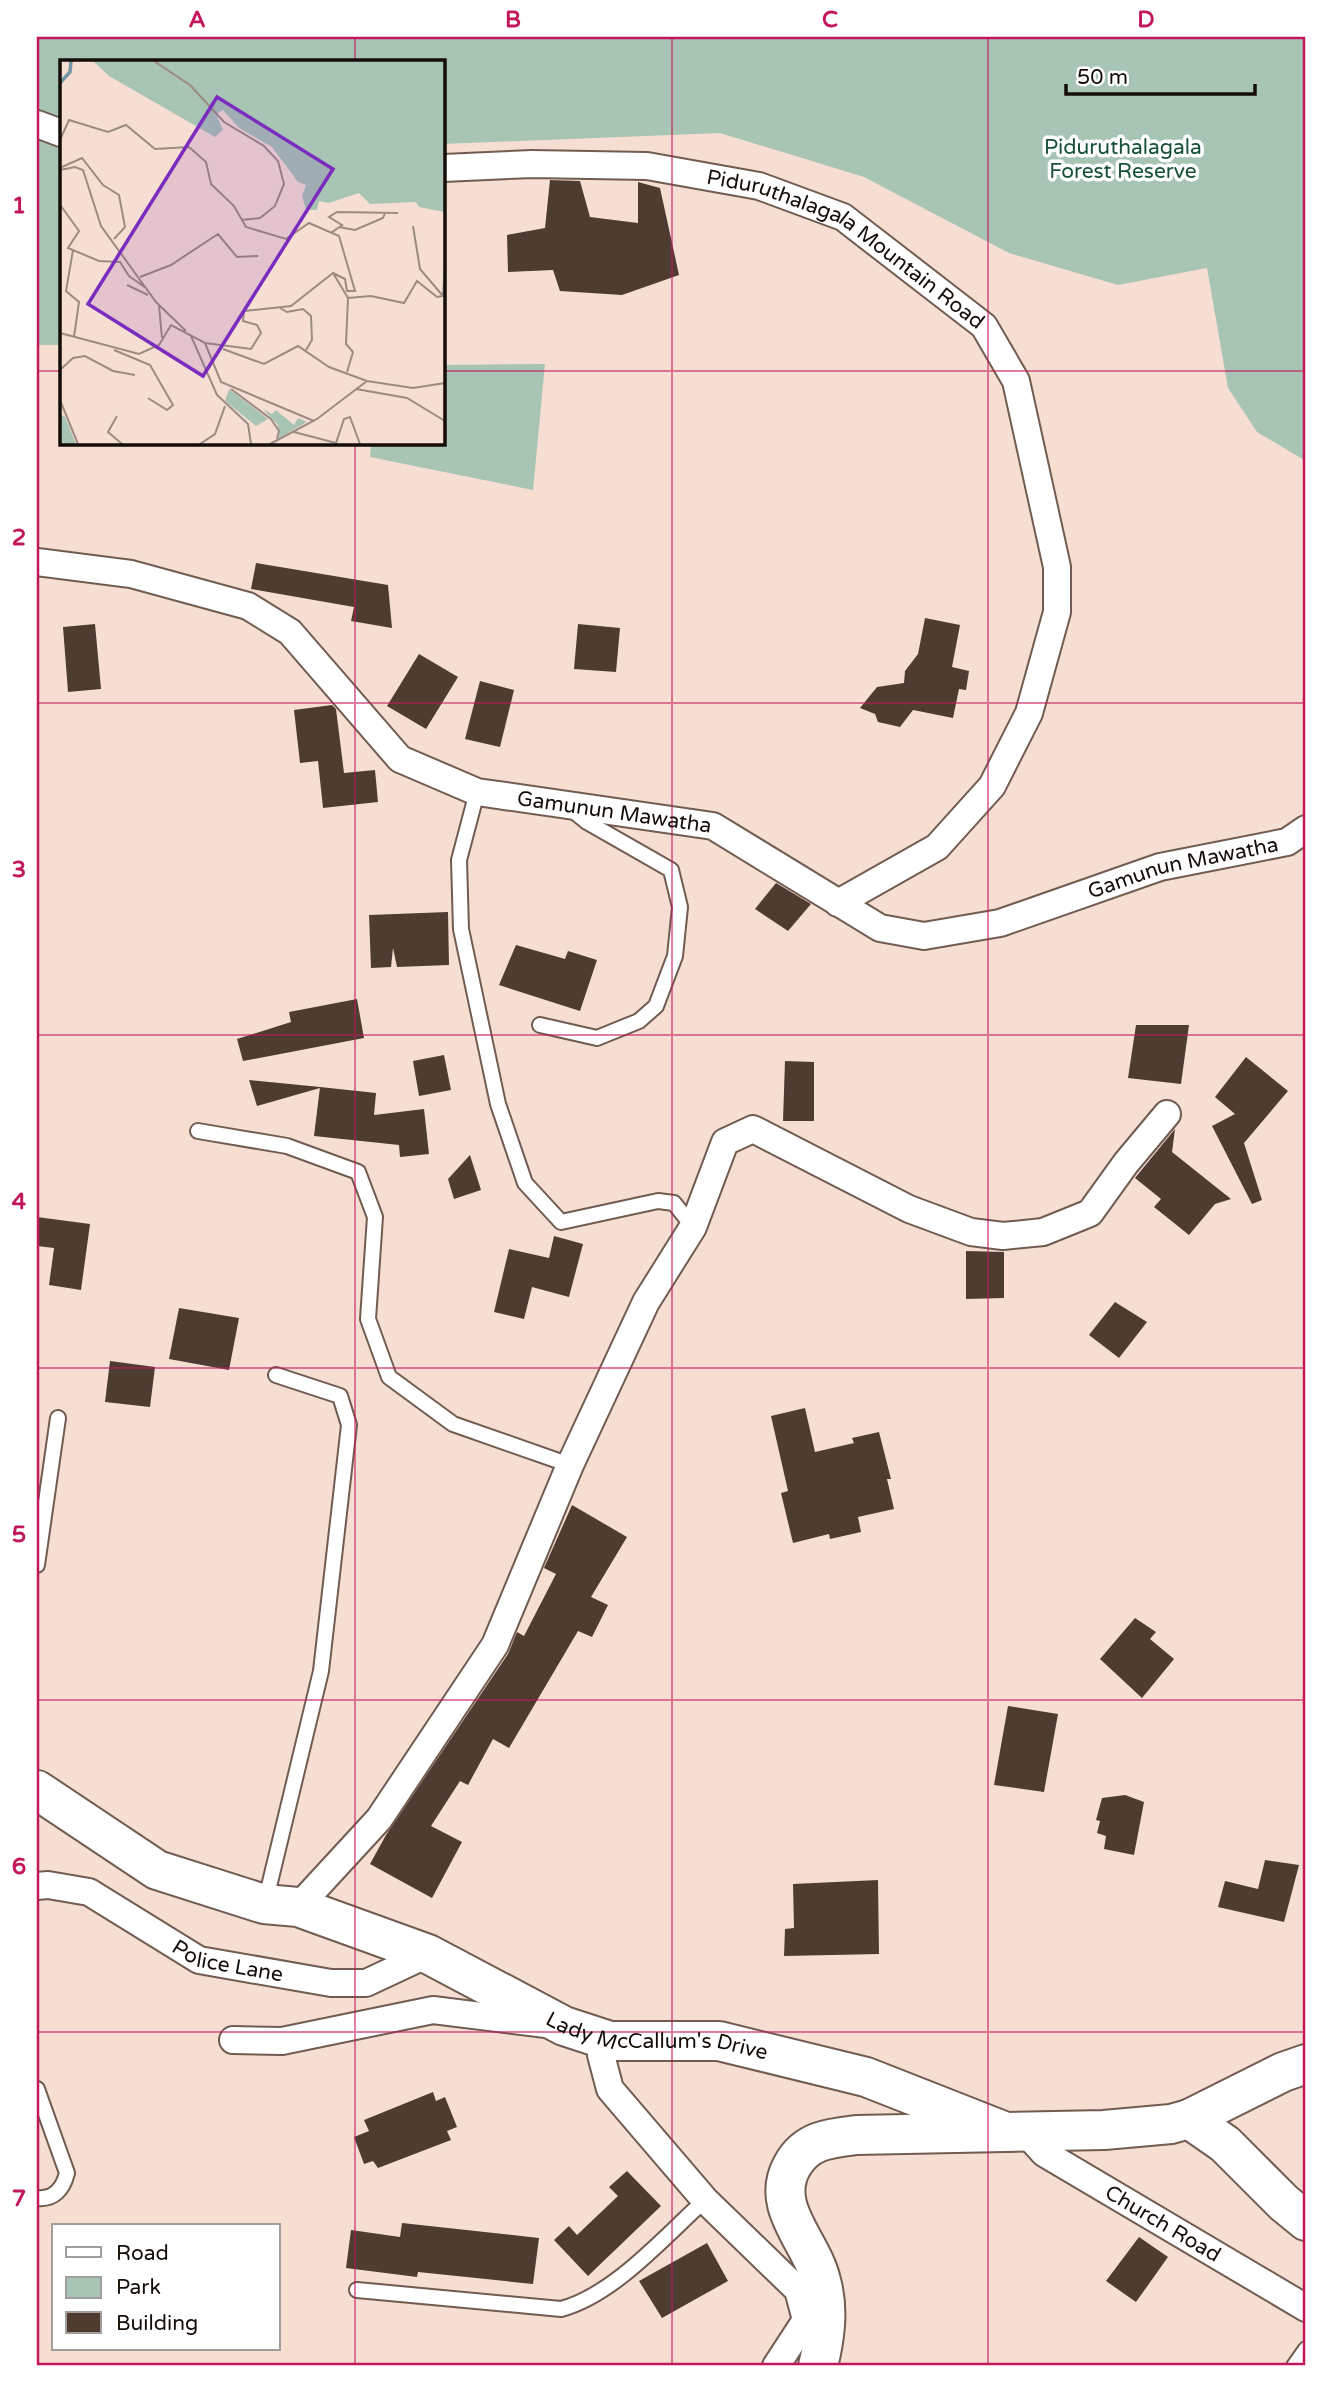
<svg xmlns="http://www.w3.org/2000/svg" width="1343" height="2403" viewBox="0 0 1343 2403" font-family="'Varela Round',sans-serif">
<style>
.green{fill:#a8c4b4}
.building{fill:#4e3c31}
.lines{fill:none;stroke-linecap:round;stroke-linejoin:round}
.service-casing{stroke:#705c51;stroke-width:18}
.minor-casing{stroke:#705c51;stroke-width:30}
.primary-casing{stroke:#705c51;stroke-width:42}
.service{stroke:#fff;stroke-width:14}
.minor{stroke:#fff;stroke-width:26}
.primary{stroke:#fff;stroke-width:38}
.grid{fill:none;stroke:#c2185b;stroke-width:2;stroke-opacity:0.55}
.labels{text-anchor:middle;stroke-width:7;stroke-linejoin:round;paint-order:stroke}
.park-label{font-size:21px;fill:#165137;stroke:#fff}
.street-label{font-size:21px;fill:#140d08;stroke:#fff}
.inset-river{fill:none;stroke:#7395a6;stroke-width:3.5}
.inset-road{fill:none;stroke:#9c8b81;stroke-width:2}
.view{fill:#7b2cbf;fill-opacity:0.15;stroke:#7b2cbf;stroke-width:3.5}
.inset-edge{fill:none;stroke:#140d08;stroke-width:3.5}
.neatline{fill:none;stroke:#c2185b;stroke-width:2.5}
.grid-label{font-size:23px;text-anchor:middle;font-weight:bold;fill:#c2185b}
</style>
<rect width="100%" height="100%" fill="#f6dfd2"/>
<g class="green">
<polygon points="37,37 1306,37 1306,461 1257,432 1228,388 1207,268 1118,285 1009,253 864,177 720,133 443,144 443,61 61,61 61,345 37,345"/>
<polygon points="545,364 533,490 370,457 371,443 443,443 443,365"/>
</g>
<g class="building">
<polygon points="550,180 580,181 590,217 638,223 638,182 660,188 679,275 622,295 560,291 553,270 508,272 507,235 545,228"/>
<polygon points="256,563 388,585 392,628 351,621 354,607 251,589"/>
<polygon points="925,618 960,625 952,667 969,671 966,690 959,689 953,718 913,710 900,727 878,722 875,714 860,708 877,687 904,683 905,671 918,654"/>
<polygon points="95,624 101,689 68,692 63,627"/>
<polygon points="578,624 620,628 616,672 574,669"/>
<polygon points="419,654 458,677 426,729 387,706"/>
<polygon points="480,681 514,690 500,747 465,739"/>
<polygon points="332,705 336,709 344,773 375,770 378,802 323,808 318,761 300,763 294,710"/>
<polygon points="776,883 811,904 788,931 755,909"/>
<polygon points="448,912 449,965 397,967 393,948 391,967 371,968 369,915"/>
<polygon points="516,945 565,959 568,951 597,960 580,1011 499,985"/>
<polygon points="357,999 364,1038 243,1061 237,1039 291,1022 289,1012"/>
<polygon points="1136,1025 1189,1025 1181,1084 1128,1078"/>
<polygon points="444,1055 451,1090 419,1096 413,1061"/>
<polygon points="1246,1057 1288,1091 1244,1143 1262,1200 1252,1204 1212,1126 1235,1114 1215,1097"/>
<polygon points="785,1061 814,1062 814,1121 783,1121"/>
<polygon points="249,1080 320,1087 320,1088 257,1106"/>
<polygon points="320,1087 376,1093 374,1115 424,1109 429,1154 400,1157 399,1145 314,1136"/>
<polygon points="1175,1129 1172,1152 1231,1199 1215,1204 1189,1235 1154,1207 1161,1199 1135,1178"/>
<polygon points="470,1155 481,1190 454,1199 448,1179"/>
<polygon points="37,1217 90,1224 81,1290 49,1285 54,1248 37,1246"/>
<polygon points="554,1236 583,1244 569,1297 532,1287 524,1319 494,1312 509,1249 549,1258"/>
<polygon points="966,1251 1004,1252 1004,1298 966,1299"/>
<polygon points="1115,1302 1147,1322 1119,1358 1089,1335"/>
<polygon points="179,1308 239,1318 229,1370 169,1359"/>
<polygon points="110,1361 155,1367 150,1407 105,1402"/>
<polygon points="805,1408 815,1452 854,1443 852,1438 879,1432 891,1479 887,1479 894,1509 858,1517 861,1532 830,1539 829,1534 793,1543 781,1493 788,1491 771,1416"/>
<polygon points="572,1505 627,1537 591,1597 608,1605 592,1637 578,1631 509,1748 493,1739 468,1785 460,1781 431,1826 462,1842 432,1898 370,1864 386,1835 508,1654 517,1632 524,1636 556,1574 544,1568"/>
<polygon points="1135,1618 1156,1632 1150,1639 1174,1659 1142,1698 1100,1659"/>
<polygon points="1008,1706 1058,1714 1044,1792 994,1785"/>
<polygon points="1125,1795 1144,1802 1134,1855 1104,1849 1106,1836 1097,1833 1100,1821 1096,1820 1102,1798"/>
<polygon points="1265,1860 1299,1865 1284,1922 1218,1907 1225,1881 1258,1889"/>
<polygon points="878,1880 879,1954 784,1956 785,1929 794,1928 793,1884"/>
<polygon points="433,2092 436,2101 445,2097 457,2127 447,2131 451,2140 378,2168 373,2161 364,2164 354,2137 369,2131 364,2120"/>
<polygon points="627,2171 661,2206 588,2276 554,2240 569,2226 577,2235 618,2196 609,2187"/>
<polygon points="402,2223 539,2238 533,2284 418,2272 417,2277 346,2268 351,2230 400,2237"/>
<polygon points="1139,2237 1168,2257 1136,2302 1106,2281"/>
<polygon points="707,2243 728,2281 662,2318 639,2281"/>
</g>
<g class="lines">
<g class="service-casing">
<g id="service">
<polyline points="477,792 459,860 461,929 498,1104 525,1183 561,1222 658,1201 674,1203 693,1227"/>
<polyline points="540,1025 597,1038 639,1021 656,1006 675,956 680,907 671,870 587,822 571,809"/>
<polyline points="198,1131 287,1146 358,1172 375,1217 368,1319 389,1377 453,1424 570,1465"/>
<polyline points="37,1565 58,1418"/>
<polyline points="265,1903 321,1671 349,1425 340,1396 276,1375"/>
<path d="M37,2089L67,2173C63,2189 54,2200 37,2198"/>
<path d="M357,2290L561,2309C614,2295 664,2237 705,2200"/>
<polyline points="1294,2366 1306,2349"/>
</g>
</g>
<g class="minor-casing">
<g id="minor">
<polyline points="37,124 61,133"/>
<path id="s1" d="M443,168L532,164L647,166L759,186L843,217L984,326L1016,381L1057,567V612L1029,713L992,786L937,847L838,903"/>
<path id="s2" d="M37,562L131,574L248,606L290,632L400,759L477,792L713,826L880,928L924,936L1000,923L1160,867L1287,842L1306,829"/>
<path id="s3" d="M37,1886L48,1885L89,1892L199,1960L331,1983H366L428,1954"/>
<polyline points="298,1907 379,1819 495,1645 570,1465 646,1302 693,1227 725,1142 753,1129 909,1209 971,1232 1003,1236 1043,1232 1090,1213 1126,1163 1167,1114"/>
<polyline points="233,2040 282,2041 433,2010 546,2024"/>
<polyline points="610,2041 601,2055 610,2089 705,2200 798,2290 806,2320 776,2366"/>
<path id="s4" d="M1024,2131L1044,2153L1306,2308"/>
</g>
</g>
<g class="primary-casing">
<g id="primary">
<path id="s5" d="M37,1790L157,1870L264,1904L298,1907L428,1954L564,2026L610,2041H719L866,2077L1006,2132"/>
<polyline points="1189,2119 1225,2144 1284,2203 1306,2221"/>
<path d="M818,2366C825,2338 829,2309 821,2281C812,2242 769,2207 792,2166C806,2140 830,2138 856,2135L1104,2130L1171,2124L1189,2119L1283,2072L1306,2064"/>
</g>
</g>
<use href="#service" class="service"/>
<use href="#minor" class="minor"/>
<use href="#primary" class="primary"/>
</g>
<path class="grid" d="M355,37V61M672,37V2366M988,37V2366M37,371H61M443,371H1306M355,443V2366M37,703H1306M37,1035H1306M37,1368H1306M37,1700H1306M37,2032H1306"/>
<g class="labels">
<g class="park-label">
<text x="1123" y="154">Piduruthalagala<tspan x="1123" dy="24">Forest Reserve</tspan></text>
</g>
<g class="street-label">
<text dy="7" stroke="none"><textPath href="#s1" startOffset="424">Piduruthalagala Mountain Road</textPath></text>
<text dy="7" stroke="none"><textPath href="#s2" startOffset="656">Gamunun Mawatha</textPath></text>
<text dy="7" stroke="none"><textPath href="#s2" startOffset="1265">Gamunun Mawatha</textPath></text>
<text dy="7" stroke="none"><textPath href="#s3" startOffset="210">Police Lane</textPath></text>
<text dy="7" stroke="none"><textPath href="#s5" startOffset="677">Lady McCallum's Drive</textPath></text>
<text dy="7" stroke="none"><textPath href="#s4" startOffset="168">Church Road</textPath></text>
</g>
</g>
<g transform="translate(60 60)">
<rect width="385" height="385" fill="#f6dfd2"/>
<path d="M33,1H385V152L359,147L356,142L310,144L299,133L269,143L259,141L257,150H246L242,136L246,125L238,122L212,87L179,68L163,50L156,54L163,70L155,77L49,16ZM169,329L208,359L196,366L165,341ZM203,349L212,354L216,350L234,365L238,358L247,362L219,378L218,365ZM0,355L5,357L16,384H0Z" fill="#a8c4b4"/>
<path class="inset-river" d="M0,23L10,12L11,1"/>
<path class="inset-road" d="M94,1L130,25L164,62L204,86L218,101L224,124L215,146L200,158L181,160M0,80L9,60L48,72L66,65L95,89L129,87L146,102L151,124L174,146L186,167L226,179L249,163L279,176L295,231H287L285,219L273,213M2,107L22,98L43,125L59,135L65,167L54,179M0,110L15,107L23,110L41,166L96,242L126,271M1,146L19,171L8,188L39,201L60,202L69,216L86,228M353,166L360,209L383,236M279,167L295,170L323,158L325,153M271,173L282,165L269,157L277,152L338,153M13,190L6,231L19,242L14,277M80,217L111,205L158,174L177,197L198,196M67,225L88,235M99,246L102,278M220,248L227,252L243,249L251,256L252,280L246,290M0,273L79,294L99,285L111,265L145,283L191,289L201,273L197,265L183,261L184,251L231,246L273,213L288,238L311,236L344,243L357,221L377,237L383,236L385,209M131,276L157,335L188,364L191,384M145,283L161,322L254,361M163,289L204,304L238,286L269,307L307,321M54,290L90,305L113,345L107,350L88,338M0,310L13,298L25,296L53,311L75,315M287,312L293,292L286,284L288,238M171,329L211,359L219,371L217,379M296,329L347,338L385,361M0,340L18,384M57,356L48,372L62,384M234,372L276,383L284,359L290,357L300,384M140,384L155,374L165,346M210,384L257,359L307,321L353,328L385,323"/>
<path class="view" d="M157,37L273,109L143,316L28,244Z"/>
<rect width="385" height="385" class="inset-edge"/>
</g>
<rect width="1343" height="2403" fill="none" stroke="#ffffff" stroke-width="77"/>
<rect x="52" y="2224" width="228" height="126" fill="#ffffff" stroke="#a19e9c" stroke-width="2"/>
<rect x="66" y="2247" width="35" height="10" fill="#ffffff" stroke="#a19e9c" stroke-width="2"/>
<text x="116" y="2260" font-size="21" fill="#140d08">Road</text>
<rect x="66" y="2277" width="35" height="21" fill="#a8c4b4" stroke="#a19e9c" stroke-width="2"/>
<text x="116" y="2294" font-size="21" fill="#140d08">Park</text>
<rect x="66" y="2312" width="35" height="21" fill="#4e3c31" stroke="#a19e9c" stroke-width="2"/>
<text x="116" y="2330" font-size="21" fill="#140d08">Building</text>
<path d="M1066 84v10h189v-10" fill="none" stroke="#140d08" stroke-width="3.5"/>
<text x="1077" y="84" font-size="21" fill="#140d08" stroke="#ffffff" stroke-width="5" paint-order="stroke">50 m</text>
<rect x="38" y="38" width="1266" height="2326" class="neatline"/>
<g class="grid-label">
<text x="197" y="27">A</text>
<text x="513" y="27">B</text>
<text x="830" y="27">C</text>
<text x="1146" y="27">D</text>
<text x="19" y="213">1</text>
<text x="19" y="545">2</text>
<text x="19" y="877">3</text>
<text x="19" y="1209">4</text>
<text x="19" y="1542">5</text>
<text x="19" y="1874">6</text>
<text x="19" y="2206">7</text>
</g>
</svg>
